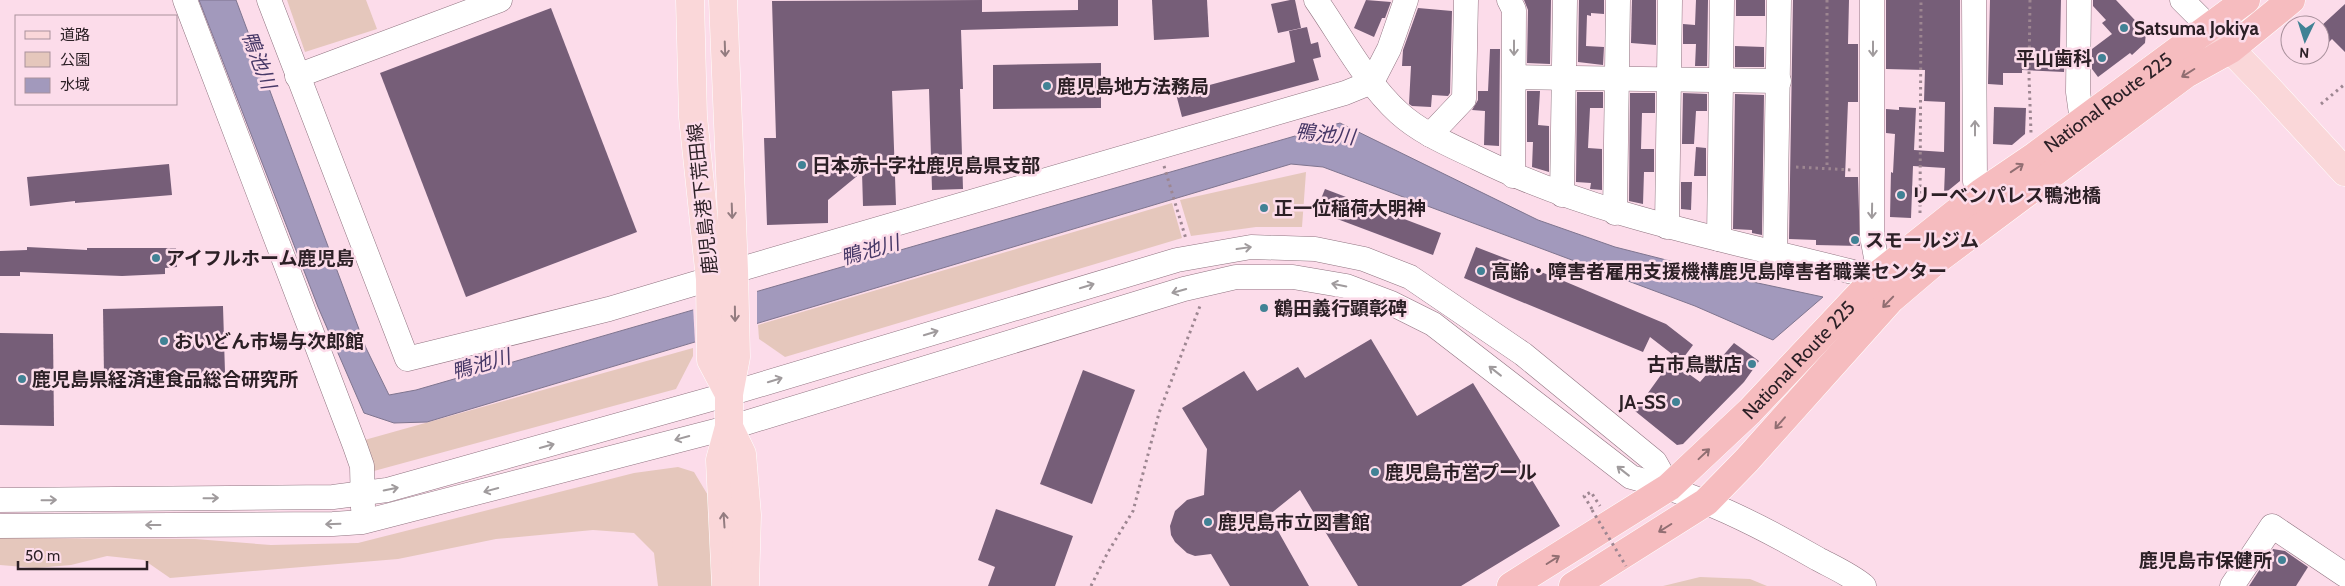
<svg xmlns="http://www.w3.org/2000/svg" width="2345" height="586" viewBox="0 0 2345 586" font-family="Cabin,'Noto Sans JP',sans-serif">
<style>
.green{fill:#e5c7bc}
.water{fill:#a299bc;stroke:#7f758f}
.pier{fill:#fcdcea}
.building{fill:#765e78}
.lines{fill:none;stroke-linecap:round;stroke-linejoin:round}
.minor-casing{stroke:#907481;stroke-width:25}
.major-casing{stroke:#fff;stroke-width:29}
.highway-casing{stroke:#fff;stroke-width:29}
.path{stroke:#9d8691;stroke-width:3;stroke-dasharray:2.5 4;stroke-linecap:butt}
.minor{stroke:#fff;stroke-width:24}
.major{stroke:#fad7d9;stroke-width:28}
.highway{stroke:#f6bcbf;stroke-width:28}
.path-bridge{stroke:#9d8691;stroke-width:3;stroke-dasharray:2.5 4;stroke-linecap:butt}
.oneway{stroke:#a09b9d}
.oneway2{stroke:#937c80}
.oneway3{stroke:#916e72}
.poi-dot{fill:#418295;stroke:#fcdcea;stroke-width:2}
.labels{text-anchor:middle;stroke-width:5;stroke-linejoin:round;paint-order:stroke}
.poi-label{font-size:19px;font-weight:bold;fill:#2c2026;stroke:#fcdcea;text-anchor:start}
.street-label{font-size:19px;fill:#2c2026;stroke:#fcdcea}
.water-label{font-size:20px;font-style:italic;fill:#473867;stroke:#fcdcea}
</style>
<rect width="100%" height="100%" fill="#fcdcea"/>
<g class="green">
<polygon points="287,0 366,0 377,29 305,52"/>
<polygon points="1306,172 1302,227 1256,227 1191,236 1180,200"/>
<polygon points="1172,203 1182,238 785,357 759,339 758,325"/>
<polygon points="693,348 693,356 676,389 374,471 361,441"/>
<polygon points="678,467 694,472 709,497 713,586 658,586 654,553 634,533 593,530 496,539 398,559 170,578 144,560 107,556 71,565 36,568 0,565 0,538 195,539 271,545 358,543 634,473"/>
<polygon points="1700,577 1750,579 1767,586 1663,586"/>
</g>
<polygon class="water" points="199,0 236,0 366,348 389,395 416,390 1340,123 1538,220 1615,247 1753,282 1823,297 1773,340 1695,306 1323,167 1291,164 427,422 394,423 364,413 318,307"/>
<polygon class="pier" points="757,288 757,325 695,343 693,306"/>
<g class="building">
<polygon points="982,0 982,12 1078,10 1078,0 1118,0 1118,26 961,30 963,89 960,89 963,189 932,190 929,89 892,91 896,205 863,206 862,172 828,200 828,223 767,225 764,138 776,138 772,1"/>
<polygon points="1152,0 1207,0 1209,37 1154,40"/>
<polygon points="1290,0 1295,0 1301,28 1278,33 1271,4"/>
<polygon points="1366,0 1391,2 1385,18 1382,18 1374,37 1354,28"/>
<polygon points="1524,0 1551,0 1550,64 1527,63 1528,10"/>
<polygon points="1579,0 1604,0 1604,14 1591,13 1591,16 1587,15 1586,46 1604,47 1603,65 1578,62"/>
<polygon points="1632,0 1656,0 1656,45 1631,43"/>
<polygon points="1696,0 1708,0 1707,66 1695,66 1696,44 1683,44 1683,24 1695,25"/>
<rect x="1736" y="0" width="29" height="16"/>
<polygon points="1793,0 1849,0 1848,44 1858,44 1858,102 1848,102 1845,177 1858,177 1860,246 1816,245 1816,240 1789,239"/>
<polygon points="1886,0 1960,0 1960,181 1944,194 1945,168 1913,166 1911,218 1890,217 1891,172 1893,173 1895,134 1886,133 1886,109 1899,110 1899,107 1916,108 1914,150 1944,152 1945,102 1924,101 1925,70 1886,69"/>
<polygon points="1990,0 2061,0 2060,47 2065,47 2064,72 2022,70 2022,73 2003,73 2003,85 1988,84"/>
<polygon points="2093,0 2116,0 2146,32 2145,43 2132,55 2130,53 2098,77 2092,69 2092,49 2112,34 2102,23 2106,20 2093,6"/>
<polygon points="2345,4 2345,52 2332,39 2320,51 2320,27"/>
<polygon points="551,8 637,232 466,297 380,73"/>
<polygon points="1418,8 1452,11 1450,93 1448,96 1432,95 1431,107 1412,106 1409,104 1411,66 1402,66 1403,50"/>
<polygon points="1307,27 1311,44 1318,42 1321,57 1313,59 1319,80 1182,117 1176,94 1295,62 1289,31"/>
<polygon points="1735,46 1764,47 1764,67 1735,67"/>
<polygon points="1490,49 1500,49 1499,146 1484,145 1485,111 1472,110 1478,100 1478,91 1488,91"/>
<polygon points="1101,63 1101,108 993,109 993,65"/>
<polygon points="1527,91 1540,91 1538,125 1549,126 1549,172 1532,167 1533,142 1527,142"/>
<polygon points="1577,92 1603,92 1603,108 1590,108 1588,148 1602,149 1602,190 1590,189 1591,183 1576,182"/>
<polygon points="1630,93 1655,93 1655,113 1642,113 1641,149 1654,149 1654,172 1644,172 1643,204 1629,201"/>
<polygon points="1683,93 1707,94 1707,111 1696,111 1694,144 1682,144"/>
<polygon points="1735,94 1764,95 1762,235 1752,233 1752,230 1733,229"/>
<polygon points="1994,107 2026,108 2025,134 2012,145 1993,144"/>
<polygon points="1696,147 1706,148 1706,176 1694,176"/>
<polygon points="169,164 172,195 75,203 75,201 30,206 27,177"/>
<polygon points="1681,182 1692,182 1691,210 1681,209"/>
<polygon points="1325,189 1441,233 1433,255 1316,211"/>
<polygon points="27,247 87,250 87,248 176,248 177,267 165,268 165,274 122,276 20,272 20,276 0,276 0,251 27,250"/>
<polygon points="1476,247 1559,279 1666,324 1693,345 1681,361 1650,337 1643,352 1464,278"/>
<polygon points="223,306 225,373 104,375 103,309"/>
<polygon points="0,333 53,334 54,426 0,425"/>
<polygon points="1371,339 1417,416 1473,383 1560,526 1461,586 1358,586 1300,490 1269,515 1309,586 1230,586 1211,554 1195,556 1187,553 1175,542 1171,535 1170,526 1175,511 1187,500 1204,495 1207,449 1182,408 1244,371 1257,391 1298,367 1305,378"/>
<polygon points="1734,343 1759,361 1744,382 1683,444 1677,445 1635,411 1671,361 1700,382"/>
<polygon points="1083,370 1135,390 1092,504 1040,484"/>
<polygon points="996,509 1073,536 1055,586 988,586 995,567 978,560"/>
<polygon points="2273,549 2285,551 2308,567 2296,586 2249,586"/>
</g>
<g class="lines">
<g class="minor-casing">
<g id="minor">
<polyline points="185,0 355,446 362,466 363,508"/>
<polyline points="269,0 407,359 609,309 710,279"/>
<path d="M1316,0C1341,36 1366,83 1399,113C1421,133 1450,145 1477,158C1597,217 1729,240 1857,273L1879,274L1872,236V0"/>
<polyline points="1509,0 1514,10 1513,176"/>
<polyline points="1974,0 1975,182 1982,192"/>
<polyline points="2079,0 2078,92 2082,121"/>
<polyline points="2182,0 2210,28"/>
<polyline points="297,76 500,0"/>
<polyline points="1514,77 1779,81"/>
<polyline points="1430,135 1464,99 1466,0"/>
<polyline points="1562,195 1565,0"/>
<polyline points="1615,213 1618,0"/>
<polyline points="1667,227 1670,0"/>
<polyline points="1719,239 1722,0"/>
<polyline points="1775,253 1779,0"/>
<polyline points="734,271 1345,93 1372,82 1389,49 1406,0"/>
<polyline points="0,500 333,497 387,490 729,394 1177,260 1251,247 1315,249 1364,259 1410,277 1523,354 1655,462 1669,487"/>
<path d="M0,526L333,524L363,522L742,424L1184,289L1236,277H1293L1346,286L1391,303L1433,324L1631,477C1697,494 1759,525 1818,559C1833,567 1851,575 1864,586"/>
<polyline points="2232,586 2272,526 2345,575"/>
</g>
</g>
<g class="major-casing">
<g id="major">
<polyline points="690,0 693,117 710,279 711,360 729,394"/>
<polyline points="723,0 734,271 736,357 729,394 729,427 720,460 726,586"/>
<polyline points="2210,28 2266,86 2345,172"/>
<polyline points="729,427 742,454 747,515 745,584"/>
</g>
</g>
<g class="highway-casing">
<g id="highway">
<path id="s1" d="M1511,586L1669,487L1750,411L1879,274L1982,192L2035,156L2246,0"/>
<polyline points="1573,586 1706,502 1747,460 1891,299 1938,259 2186,74 2231,49 2291,0"/>
</g>
</g>
<g class="path">
<polyline points="1827,0 1827,169"/>
<polyline points="2030,0 2029,76 2031,133"/>
<polyline points="2321,104 2345,84"/>
<polyline points="1164,166 1186,239"/>
<polyline points="1796,167 1852,170"/>
<polyline points="1920,213 1921,0"/>
<polyline points="1592,509 1584,496 1591,492 1600,506"/>
<polyline points="1091,586 1108,552 1133,511 1159,413 1200,306"/>
</g>
<use href="#minor" class="minor"/>
<use href="#major" class="major"/>
<use href="#highway" class="highway"/>
<polyline class="path-bridge" points="1592,510 1626,566"/>
</g>
<defs><path id="oneway-shaft" d="M-6 0H5M1.5-3L5.5 0L1.5 3" fill="none" stroke-width="1.6" stroke-linecap="round" stroke-linejoin="round" transform="scale(1.25)"/></defs>
<g class="oneway">
<use href="#oneway-shaft" transform="translate(1514 48) rotate(90)"/>
<use href="#oneway-shaft" transform="translate(1873 49) rotate(90)"/>
<use href="#oneway-shaft" transform="translate(1975 128) rotate(-90)"/>
<use href="#oneway-shaft" transform="translate(1872 211) rotate(91)"/>
<use href="#oneway-shaft" transform="translate(1244 248) rotate(-8)"/>
<use href="#oneway-shaft" transform="translate(1339 285) rotate(-169)"/>
<use href="#oneway-shaft" transform="translate(1087 286) rotate(-17)"/>
<use href="#oneway-shaft" transform="translate(1179 291) rotate(164)"/>
<use href="#oneway-shaft" transform="translate(931 333) rotate(-17)"/>
<use href="#oneway-shaft" transform="translate(1495 371) rotate(-142)"/>
<use href="#oneway-shaft" transform="translate(775 380) rotate(-17)"/>
<use href="#oneway-shaft" transform="translate(682 438) rotate(165)"/>
<use href="#oneway-shaft" transform="translate(547 446) rotate(-16)"/>
<use href="#oneway-shaft" transform="translate(1623 471) rotate(-142)"/>
<use href="#oneway-shaft" transform="translate(391 489) rotate(-12)"/>
<use href="#oneway-shaft" transform="translate(491 490) rotate(165)"/>
<use href="#oneway-shaft" transform="translate(211 498) rotate(-1)"/>
<use href="#oneway-shaft" transform="translate(49 500) rotate(-1)"/>
<use href="#oneway-shaft" transform="translate(333 524) rotate(178)"/>
<use href="#oneway-shaft" transform="translate(153 525) rotate(180)"/>
</g>
<g class="oneway2">
<use href="#oneway-shaft" transform="translate(725 49) rotate(88)"/>
<use href="#oneway-shaft" transform="translate(732 211) rotate(88)"/>
<use href="#oneway-shaft" transform="translate(735 314) rotate(89)"/>
<use href="#oneway-shaft" transform="translate(724 520) rotate(-94)"/>
</g>
<g class="oneway3">
<use href="#oneway-shaft" transform="translate(2188 73) rotate(148)"/>
<use href="#oneway-shaft" transform="translate(2017 168) rotate(-34)"/>
<use href="#oneway-shaft" transform="translate(1888 302) rotate(134)"/>
<use href="#oneway-shaft" transform="translate(1780 423) rotate(131)"/>
<use href="#oneway-shaft" transform="translate(1704 454) rotate(-43)"/>
<use href="#oneway-shaft" transform="translate(1665 528) rotate(148)"/>
<use href="#oneway-shaft" transform="translate(1553 560) rotate(-32)"/>
</g>
<g class="poi-dot">
<circle cx="2124" cy="28" r="5"/>
<circle cx="2102" cy="58" r="5"/>
<circle cx="1047" cy="86" r="5"/>
<circle cx="802" cy="165" r="5"/>
<circle cx="1901" cy="195" r="5"/>
<circle cx="1264" cy="208" r="5"/>
<circle cx="1855" cy="240" r="5"/>
<circle cx="156" cy="258" r="5"/>
<circle cx="1481" cy="271" r="5"/>
<circle cx="1264" cy="308" r="5"/>
<circle cx="164" cy="341" r="5"/>
<circle cx="1752" cy="364" r="5"/>
<circle cx="22" cy="379" r="5"/>
<circle cx="1676" cy="402" r="5"/>
<circle cx="1375" cy="472" r="5"/>
<circle cx="1208" cy="522" r="5"/>
<circle cx="2282" cy="560" r="5"/>
</g>
<g class="labels">
<g class="poi-label">
<text x="2134" y="35">Satsuma Jokiya</text>
<text x="2092" y="65" text-anchor="end">平山歯科</text>
<text x="1057" y="93">鹿児島地方法務局</text>
<text x="812" y="172">日本赤十字社鹿児島県支部</text>
<text x="1911" y="202">リーベンパレス鴨池橋</text>
<text x="1274" y="215">正一位稲荷大明神</text>
<text x="1865" y="247">スモールジム</text>
<text x="166" y="265">アイフルホーム鹿児島</text>
<text x="1491" y="278">高齢・障害者雇用支援機構鹿児島障害者職業センター</text>
<text x="1274" y="315">鶴田義行顕彰碑</text>
<text x="174" y="348">おいどん市場与次郎館</text>
<text x="1742" y="371" text-anchor="end">古市鳥獣店</text>
<text x="32" y="386">鹿児島県経済連食品総合研究所</text>
<text x="1666" y="409" text-anchor="end">JA-SS</text>
<text x="1385" y="479">鹿児島市営プール</text>
<text x="1218" y="529">鹿児島市立図書館</text>
<text x="2272" y="567" text-anchor="end">鹿児島市保健所</text>
</g>
<g class="street-label">
<text dy="7" stroke="none"><textPath href="#s1" startOffset="772">National Route 225</textPath></text>
<text transform="translate(702 199) rotate(-96)" y="7">鹿児島港下荒田線</text>
<text dy="7" stroke="none"><textPath href="#s1" startOffset="368">National Route 225</textPath></text>
</g>
<g class="water-label">
<text transform="translate(259 60) rotate(69)" y="7">鴨池川</text>
<text transform="translate(1325 134) rotate(6)" y="7">鴨池川</text>
<text transform="translate(870 250) rotate(-16)" y="7">鴨池川</text>
<text transform="translate(481 364) rotate(-16)" y="7">鴨池川</text>
</g>
</g>
<rect x="15" y="15" width="162" height="90" fill="#fcdcea" stroke="#a9919c"/>
<rect x="25" y="31" width="25" height="8" fill="#fad7d9" stroke="#a9919c"/>
<text x="60" y="40" font-size="15" fill="#2c2026">道路</text>
<rect x="25" y="52" width="25" height="15" fill="#e5c7bc" stroke="#a9919c"/>
<text x="60" y="65" font-size="15" fill="#2c2026">公園</text>
<rect x="25" y="78" width="25" height="15" fill="#a299bc" stroke="#a9919c"/>
<text x="60" y="90" font-size="15" fill="#2c2026">水域</text>
<g transform="translate(2305 40) rotate(184)"><circle r="24" fill="#fcdcea" stroke="#a9919c"/>
<path d="M0-4L9 19L0 12L-9 19Z" fill="#418295"/>
<text y="-8" font-size="14" font-weight="bold" text-anchor="middle" fill="#2c2026">N</text>
</g>
<path d="M18 561v8h129v-8" fill="none" stroke="#2c2026" stroke-width="2.5"/>
<text x="25" y="561" font-size="15" fill="#2c2026" stroke="#fcdcea" stroke-width="4" paint-order="stroke">50 m</text>
</svg>
